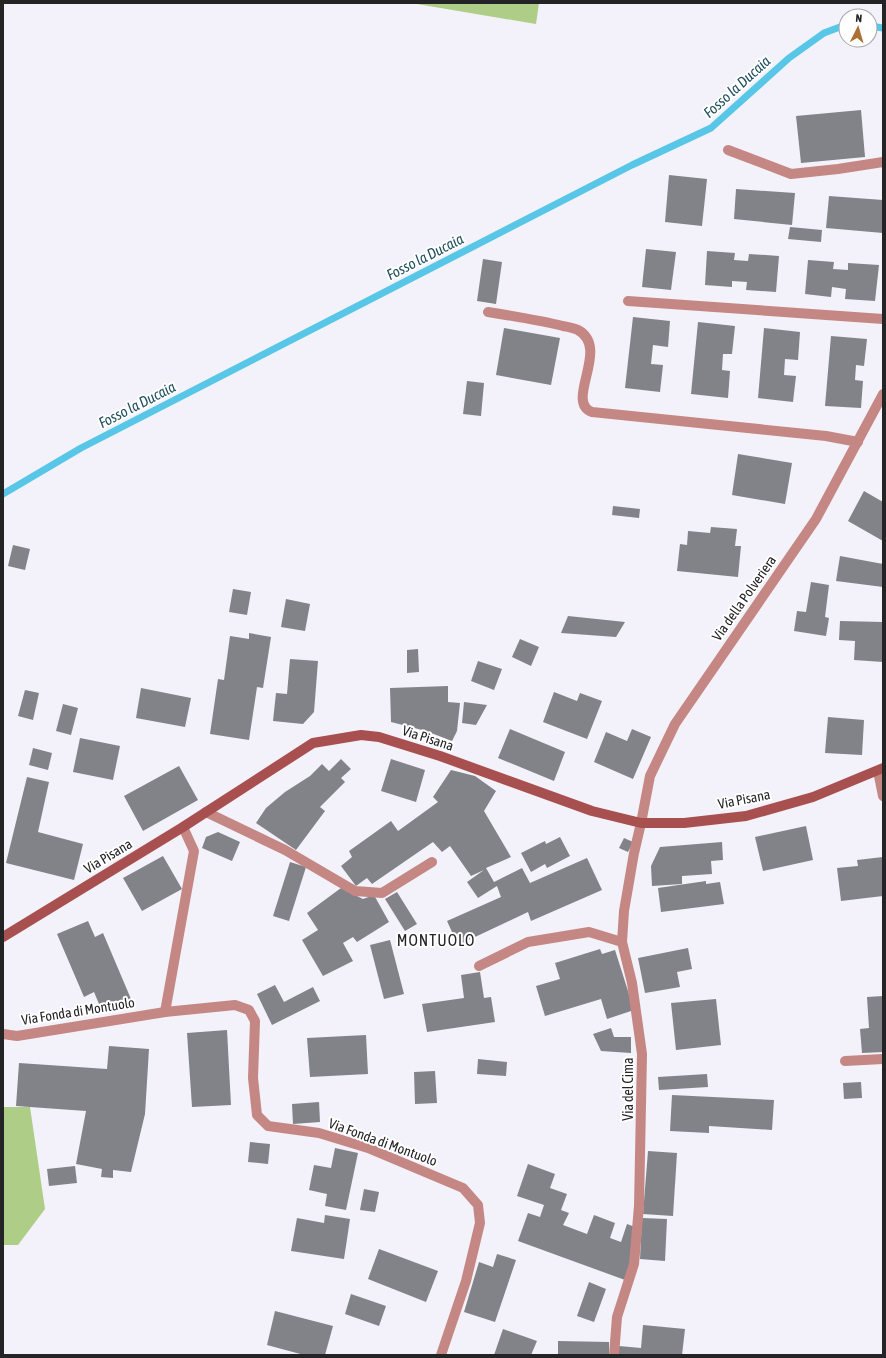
<svg xmlns="http://www.w3.org/2000/svg" width="886" height="1358" viewBox="0 0 886 1358" font-family="'Asap Condensed',sans-serif">
<style>
.green{fill:#aecd87}
.lines{fill:none;stroke-linecap:round;stroke-linejoin:round}
.stream{stroke:#57c6e7;stroke-width:7}
.building{fill:#828289}
.minor{stroke:#c58784;stroke-width:10}
.tertiary{stroke:#c58784;stroke-width:10}
.secondary{stroke:#a8504f;stroke-width:10}
.labels{text-anchor:middle;stroke-width:4;stroke-linejoin:round;paint-order:stroke}
.street-label{font-size:14px;fill:#242427;stroke:#fff}
.water-label{font-size:15px;font-style:italic;fill:#20505e;stroke:#fff}
.quarter-label{font-size:16px;letter-spacing:1px;fill:#242427;stroke:#fff}
</style>
<rect width="100%" height="100%" fill="#f3f2fa"/>
<g class="green">
<polygon points="411,3 539,3 536,24"/>
<polygon points="3,1107 30,1107 45,1209 18,1245 3,1245"/>
</g>
<g class="lines">
<g class="stream">
<polyline points="870,26 883,28"/>
<polyline points="3,494 81,448 632,165 711,128 789,58 824,33 840,27 846,27"/>
</g>
</g>
<g class="building">
<polygon points="861,110 865,157 801,163 796,116"/>
<polygon points="669,175 707,179 702,226 665,222"/>
<polygon points="736,189 795,193 792,225 734,219"/>
<polygon points="829,196 883,200 883,233 826,228"/>
<polygon points="790,227 822,230 821,242 788,239"/>
<polygon points="646,249 676,252 671,290 642,287"/>
<polygon points="707,251 735,253 734,260 748,261 749,254 779,256 776,292 746,290 747,282 732,281 732,287 705,285"/>
<polygon points="483,259 502,262 496,304 477,301"/>
<polygon points="808,260 834,262 833,269 848,270 848,263 879,265 875,301 845,299 846,289 832,287 831,297 805,294"/>
<polygon points="633,317 670,321 668,347 653,345 651,364 663,365 660,392 625,388"/>
<polygon points="698,322 735,326 732,354 723,354 722,370 730,371 728,398 691,394"/>
<polygon points="504,328 560,338 551,385 496,375"/>
<polygon points="764,328 800,332 798,360 785,359 784,375 796,376 793,402 758,398"/>
<polygon points="831,336 867,339 864,366 856,365 855,380 863,381 861,408 825,406"/>
<polygon points="467,381 484,383 481,416 463,414"/>
<polygon points="738,454 792,463 785,504 732,495"/>
<polygon points="864,491 883,502 883,541 848,521"/>
<polygon points="613,506 640,509 639,518 612,515"/>
<polygon points="711,527 737,529 735,546 741,546 738,577 677,571 680,544 687,545 688,531 710,533"/>
<polygon points="13,545 30,549 25,570 8,566"/>
<polygon points="840,556 883,564 883,587 836,581"/>
<polygon points="811,582 829,585 825,617 829,618 826,636 794,631 797,611 806,612"/>
<polygon points="233,589 251,592 247,615 229,612"/>
<polygon points="286,599 310,604 305,631 281,627"/>
<polygon points="568,616 625,622 616,637 561,633"/>
<polygon points="840,621 883,622 883,662 854,660 855,641 839,640"/>
<polygon points="249,633 271,637 263,688 257,687 249,740 210,734 218,679 224,680 230,636 249,639"/>
<polygon points="520,639 539,647 531,666 512,657"/>
<polygon points="418,649 419,672 407,673 407,650"/>
<polygon points="290,659 318,661 314,712 303,724 273,721 276,693 287,694"/>
<polygon points="478,661 502,669 494,690 471,681"/>
<polygon points="448,686 448,702 460,703 457,731 452,741 426,731 391,722 390,688"/>
<polygon points="141,688 191,698 185,727 136,718"/>
<polygon points="25,690 39,693 33,720 18,716"/>
<polygon points="554,692 577,701 580,693 602,701 587,739 543,722"/>
<polygon points="464,702 487,705 476,725 462,723"/>
<polygon points="63,704 78,708 71,735 56,731"/>
<polygon points="828,717 864,720 862,755 825,753"/>
<polygon points="510,729 565,752 554,781 498,758"/>
<polygon points="632,729 651,737 633,779 594,762 606,732 627,741"/>
<polygon points="80,738 120,746 113,780 73,772"/>
<polygon points="33,748 52,753 48,770 29,765"/>
<polygon points="341,759 351,769 341,778 345,782 320,807 325,811 296,850 256,823 266,808 285,792 310,776 322,764 329,771"/>
<polygon points="391,759 425,770 416,802 381,791"/>
<polygon points="179,766 198,800 143,831 124,796"/>
<polygon points="451,770 475,776 496,791 484,811 511,857 486,868 494,882 522,868 530,883 587,858 602,890 531,921 528,912 458,945 447,921 501,897 497,886 478,898 467,882 484,870 471,876 450,846 442,852 433,842 372,884 367,878 356,886 341,866 352,857 349,851 391,821 398,831 438,802 433,797"/>
<polygon points="27,777 49,782 38,832 83,844 74,880 6,863"/>
<polygon points="806,826 813,860 763,871 755,837"/>
<polygon points="218,832 240,842 232,861 202,848 206,837"/>
<polygon points="560,837 570,856 547,868 545,864 531,872 521,853 545,841 546,844"/>
<polygon points="624,838 633,842 628,852 619,848"/>
<polygon points="722,842 723,860 711,861 712,874 682,876 682,884 652,886 651,866 660,847"/>
<polygon points="163,856 182,889 142,911 123,878"/>
<polygon points="883,857 883,896 841,901 837,868 858,866 857,860"/>
<polygon points="290,862 306,867 289,921 273,916"/>
<polygon points="706,881 706,884 720,882 724,904 661,912 658,888"/>
<polygon points="341,888 363,899 374,895 389,922 357,942 353,937 343,943 353,961 323,976 302,940 318,930 307,913"/>
<polygon points="397,892 417,924 405,931 385,899"/>
<polygon points="88,921 95,937 103,933 131,999 102,1011 94,992 84,997 57,934"/>
<polygon points="390,940 404,994 384,999 370,945"/>
<polygon points="688,948 692,969 677,972 680,987 645,993 638,958"/>
<polygon points="600,949 602,954 615,950 634,1010 607,1019 601,999 545,1016 536,986 560,979 555,963"/>
<polygon points="480,972 484,998 491,997 495,1022 427,1032 422,1004 464,998 461,975"/>
<polygon points="275,985 284,1002 313,987 320,1001 272,1025 257,994"/>
<polygon points="883,996 883,1052 862,1053 860,1029 869,1028 867,997"/>
<polygon points="716,999 721,1045 676,1050 671,1003"/>
<polygon points="611,1028 614,1037 631,1037 631,1053 601,1051 593,1034"/>
<polygon points="227,1030 231,1105 192,1107 187,1033"/>
<polygon points="366,1035 368,1074 310,1077 307,1038"/>
<polygon points="109,1046 149,1049 145,1114 131,1172 113,1170 113,1178 101,1177 102,1169 76,1164 86,1111 16,1106 19,1063 107,1069"/>
<polygon points="478,1059 507,1062 506,1076 477,1074"/>
<polygon points="435,1071 437,1103 415,1104 414,1072"/>
<polygon points="707,1074 708,1087 659,1090 658,1077"/>
<polygon points="861,1082 862,1098 844,1099 843,1083"/>
<polygon points="672,1095 774,1100 772,1130 709,1126 709,1133 670,1131"/>
<polygon points="319,1102 320,1122 293,1124 292,1104"/>
<polygon points="250,1142 270,1144 268,1164 248,1162"/>
<polygon points="335,1148 358,1153 346,1210 325,1206 327,1194 309,1190 314,1165 331,1168"/>
<polygon points="648,1151 677,1153 673,1216 643,1214"/>
<polygon points="528,1164 555,1174 550,1188 567,1194 561,1210 569,1213 563,1225 587,1234 594,1215 615,1223 610,1238 621,1242 627,1224 635,1227 632,1258 625,1280 518,1241 528,1213 540,1217 544,1205 517,1196"/>
<polygon points="75,1166 77,1183 49,1186 47,1169"/>
<polygon points="364,1189 379,1192 375,1212 360,1210"/>
<polygon points="325,1215 350,1219 344,1259 291,1251 297,1218 324,1223"/>
<polygon points="642,1218 667,1219 665,1261 640,1259"/>
<polygon points="379,1249 438,1271 426,1302 368,1279"/>
<polygon points="497,1254 516,1260 495,1322 464,1312 479,1262 493,1267"/>
<polygon points="589,1282 606,1289 594,1322 577,1316"/>
<polygon points="351,1294 386,1306 379,1326 345,1314"/>
<polygon points="275,1311 333,1326 325,1355 304,1355 267,1345"/>
<polygon points="643,1325 685,1329 682,1355 619,1355 619,1346 641,1348"/>
<polygon points="503,1329 537,1341 531,1355 494,1355"/>
<polygon points="558,1341 609,1342 609,1355 558,1355"/>
</g>
<g class="lines">
<g class="minor">
<polyline points="728,150 791,174 838,169 883,162"/>
<polyline points="628,301 883,319"/>
<path d="M488,312C513,316 538,320 563,326C568,327 574,328 578,330C611,348 564,402 592,412L826,436L858,442"/>
<polyline points="878,771 883,796"/>
<polyline points="206,812 285,850 355,891 382,893 432,862"/>
<polyline points="479,966 528,942 589,932 622,942"/>
<polyline points="165,1012 194,851 183,827"/>
<polyline points="3,1034 17,1036 165,1012 235,1005 249,1010 255,1021 253,1078 257,1115 268,1126 319,1133 368,1148 463,1188 478,1205 480,1223 466,1281 441,1355"/>
<polyline points="845,1061 883,1059"/>
<polyline points="614,1355 617,1317 634,1264 639,1206 642,1054 632,983 622,942 624,911 634,853 641,823"/>
</g>
<polyline class="tertiary" points="641,823 650,776 675,724 816,519 883,394"/>
<polyline class="secondary" points="3,937 183,827 313,743 361,735 379,737 440,756 592,811 641,823 684,823 746,816 813,797 883,768"/>
</g>
<g class="labels">
<g class="street-label">
<text transform="translate(744 598) rotate(-55)" y="5">Via della Polveriera</text>
<text transform="translate(428 738) rotate(18)" y="5">Via Pisana</text>
<text transform="translate(744 799) rotate(-11)" y="5">Via Pisana</text>
<text transform="translate(108 856) rotate(-31)" y="5">Via Pisana</text>
<text transform="translate(78 1011) rotate(-9)" y="5">Via Fonda di Montuolo</text>
<text transform="translate(628 1089) rotate(-90)" y="5">Via del Cima</text>
<text transform="translate(383 1142) rotate(20)" y="5">Via Fonda di Montuolo</text>
</g>
<g class="water-label">
<text transform="translate(737 87) rotate(-42)" y="5">Fosso la Ducaia</text>
<text transform="translate(425 257) rotate(-27)" y="5">Fosso la Ducaia</text>
<text transform="translate(137 405) rotate(-27)" y="5">Fosso la Ducaia</text>
</g>
<g class="quarter-label">
<text x="436" y="946">MONTUOLO</text>
</g>
</g>
<rect width="886" height="1358" fill="none" stroke="#242427" stroke-width="8"/>
<g transform="translate(858 28) rotate(5)"><circle r="19" fill="#ffffff" stroke="#a7a7a9"/>
<path d="M0-3L7 15L0 10L-7 15Z" fill="#ad7034"/>
<text y="-6" font-size="11" font-weight="bold" text-anchor="middle" fill="#242427">N</text>
</g>
</svg>
